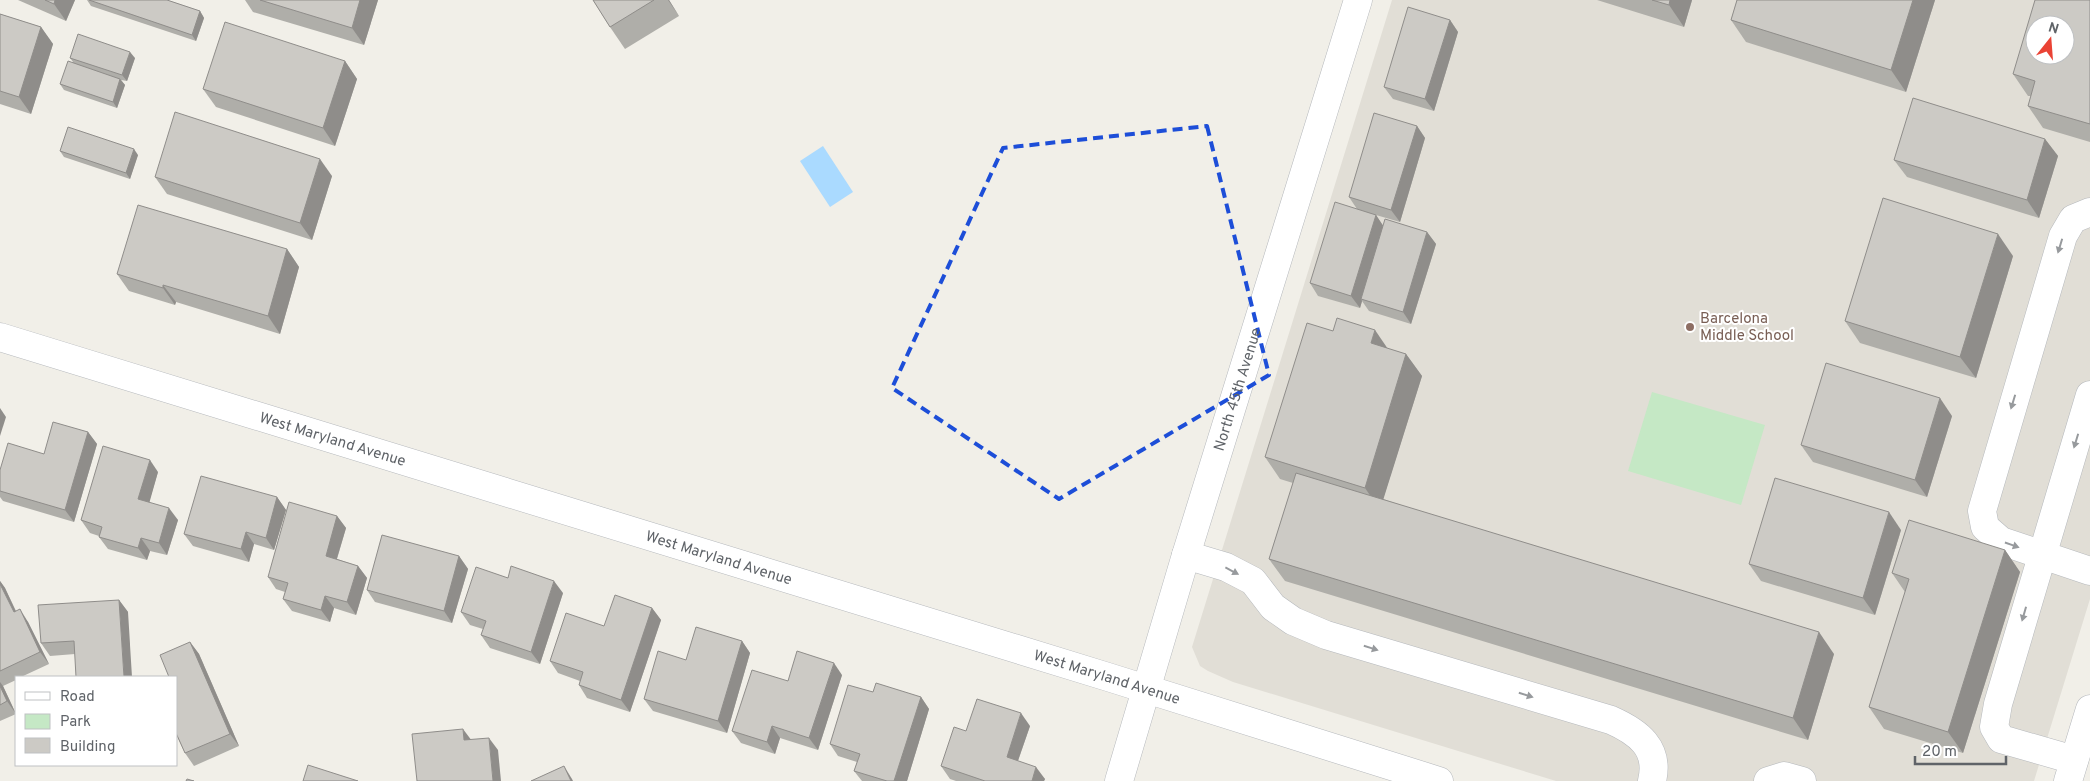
<svg xmlns="http://www.w3.org/2000/svg" width="2090" height="781" viewBox="0 0 2090 781" font-family="Overpass,sans-serif">
<style>
.education{fill:#e1ded6;fill-rule:evenodd}
.green{fill:#c5e8c5}
.water{fill:#aadaff}
.lines{fill:none;stroke-linecap:round;stroke-linejoin:round}
.minor-casing{stroke:#b5b8bc;stroke-width:29}
.minor{stroke:#fff;stroke-width:28}
.wall{fill:#afaea9}
.shaded-wall{fill:#8f8d8a}
.building{fill:#cccac5;stroke:#8f8d8a;fill-rule:evenodd}
.oneway{fill:#979a9d}
.marked{fill:none;stroke:#1d4ed8;stroke-width:4;stroke-dasharray:10 6;stroke-linejoin:round}
.education-dot{fill:#8d6e63;stroke:#fff;stroke-width:2}
.labels{text-anchor:middle;stroke-width:4;stroke-linejoin:round;paint-order:stroke}
.education-label{font-size:15px;fill:#785e54;stroke:#fff;text-anchor:start}
.street-label{font-size:15px;fill:#5f6368;stroke:#fff}
</style>
<rect width="100%" height="100%" fill="#f1efe8"/>
<path class="education" d="M1392,0H2090V599L2034,781H1556L1233,682L1208,671L1200,666L1192,647ZM2035,25H2065V55H2035Z"/>
<polygon class="green" points="1652,392 1765,425 1741,505 1628,471"/>
<polygon class="water" points="823,146 853,192 830,207 800,161"/>
<g class="lines">
<g class="minor-casing">
<g id="minor">
<polyline points="2090,212 2073,219 2063,236 1982,511 1985,527 2001,541 2090,571"/>
<path id="s1" d="M0,337L1108,677L1439,781"/>
<path d="M1186,555L1226,567L1253,581L1273,607L1293,621L1326,635L1611,720C1638,732 1660,748 1652,781"/>
<polyline points="2074,760 2001,739 1994,727 1998,704 2090,395"/>
<path id="s2" d="M1119,781L1186,555L1358,0"/>
<polyline points="1768,781 1784,776 1802,781"/>
<polyline points="2068,781 2090,709"/>
</g>
</g>
<use href="#minor" class="minor"/>
</g>
<g class="wall">
<polygon points="18,0 75,0 66,21"/>
<polygon points="87,0 167,0 200,11 204,18 196,41 91,6"/>
<polygon points="245,0 378,0 364,45 253,12"/>
<polygon points="593,0 669,0 679,16 625,49 610,27"/>
<polygon points="1597,0 1692,0 1684,27"/>
<polygon points="1737,0 1935,0 1906,92 1746,42 1731,20"/>
<polygon points="2090,0 2090,142 2043,128 2028,106 2031,96 2028,96 2013,74"/>
<polygon points="0,14 41,27 53,44 31,114 0,104"/>
<polygon points="1450,20 1458,32 1434,111 1393,99 1384,87"/>
<polygon points="70,58 135,58 127,81 121,80 125,85 117,108 64,90 60,84 73,62"/>
<polygon points="345,61 357,79 335,146 216,107 203,89"/>
<polygon points="1417,126 1425,138 1400,222 1376,215 1383,226 1427,232 1436,244 1411,324 1369,311 1362,301 1360,308 1318,296 1310,283 1357,209 1349,197"/>
<polygon points="2045,139 2058,156 2039,218 1907,177 1894,160"/>
<polygon points="60,151 138,155 130,179 64,157"/>
<polygon points="332,176 312,240 167,194 155,177"/>
<polygon points="287,249 299,267 280,334 176,302 175,305 129,291 117,274"/>
<polygon points="2013,256 1976,378 1860,343 1845,321"/>
<polygon points="1388,349 1406,354 1422,376 1383,499 1834,654 1808,740 1285,581 1269,559 1293,483 1280,479 1265,457"/>
<polygon points="1952,416 1927,497 1813,462 1801,445"/>
<polygon points="88,432 97,444 74,522 3,501 0,497 0,470 44,454"/>
<polygon points="158,472 149,502 178,520 167,555 150,551 147,560 108,549 99,537 99,536 90,533 81,520"/>
<polygon points="277,497 286,510 274,550 254,544 249,562 193,546 184,534"/>
<polygon points="337,516 346,528 337,559 358,566 367,578 356,615 334,608 330,622 292,611 283,599 285,592 276,589 268,577"/>
<polygon points="1901,530 1875,615 1761,581 1749,564"/>
<polygon points="2005,550 2020,572 1963,753 1884,729 1869,707 1905,592 1892,573"/>
<polygon points="459,556 468,569 452,623 375,602 367,590"/>
<polygon points="0,581 5,588 16,611 28,622 49,664 21,677 16,677 16,680 3,686 16,714 0,721"/>
<polygon points="563,593 540,664 490,648 481,635 483,629 470,625 461,612"/>
<polygon points="119,600 128,612 75,654 50,656 41,643"/>
<polygon points="652,608 661,620 630,712 587,698 579,685 580,681 558,673 550,661 604,626"/>
<polygon points="742,641 750,653 727,733 653,711 644,699 686,660"/>
<polygon points="190,642 199,654 239,746 194,766 185,753 176,734 176,677"/>
<polygon points="842,675 818,750 780,738 775,754 741,743 732,731 788,681"/>
<polygon points="873,692 921,697 929,709 907,781 862,781 854,771 857,762 838,756 830,744"/>
<polygon points="1030,726 1018,761 1045,779 1044,781 956,781 950,779 941,766 966,731"/>
</g>
<g class="shaded-wall">
<polygon points="55,0 75,0 66,21 54,4"/>
<polygon points="360,0 378,0 364,45 352,28"/>
<polygon points="668,0 669,0 679,16"/>
<polygon points="1670,0 1692,0 1684,27 1669,5"/>
<polygon points="1913,0 1935,0 1906,92 1891,70"/>
<polygon points="200,11 204,18 196,41 192,35"/>
<polygon points="1450,20 1458,32 1434,111 1425,99"/>
<polygon points="41,27 53,44 31,114 19,97"/>
<polygon points="130,52 135,58 127,81 122,75"/>
<polygon points="345,61 357,79 335,146 323,128"/>
<polygon points="120,79 125,85 117,108 113,102"/>
<polygon points="1417,126 1425,138 1400,222 1391,210"/>
<polygon points="2045,139 2058,156 2039,218 2027,200"/>
<polygon points="134,149 138,155 130,179 126,173"/>
<polygon points="320,159 332,176 312,240 300,223"/>
<polygon points="1376,215 1384,227 1361,299 1362,301 1360,308 1351,296"/>
<polygon points="1427,232 1436,244 1411,324 1403,312"/>
<polygon points="1998,234 2013,256 1976,378 1960,357"/>
<polygon points="287,249 299,267 280,334 268,316"/>
<polygon points="163,285 176,302 175,305 163,288"/>
<polygon points="1375,330 1390,352 1371,343"/>
<polygon points="1406,354 1422,376 1380,510 1365,488"/>
<polygon points="1940,398 1952,416 1927,497 1915,480"/>
<polygon points="0,408 6,417 0,436"/>
<polygon points="88,432 97,444 74,522 65,510"/>
<polygon points="150,460 158,472 147,511 138,499"/>
<polygon points="277,497 286,510 274,550 266,538"/>
<polygon points="169,508 178,520 167,555 159,543"/>
<polygon points="1889,512 1901,530 1875,615 1863,598"/>
<polygon points="337,516 346,528 334,568 326,556"/>
<polygon points="246,532 254,544 249,562 241,549"/>
<polygon points="141,538 150,551 147,560 138,548"/>
<polygon points="2005,550 2020,572 1963,753 1948,732"/>
<polygon points="459,556 468,569 452,623 444,611"/>
<polygon points="358,566 367,578 356,615 347,602"/>
<polygon points="0,581 5,588 22,625 14,612 0,584"/>
<polygon points="554,581 563,593 540,664 531,652"/>
<polygon points="325,596 334,608 330,622 321,610"/>
<polygon points="119,600 128,612 132,677 124,677"/>
<polygon points="652,608 661,620 630,712 621,700"/>
<polygon points="20,609 28,622 49,664 40,652"/>
<polygon points="1819,632 1834,654 1808,740 1793,718"/>
<polygon points="742,641 750,653 727,733 718,721"/>
<polygon points="190,642 199,654 239,746 230,734"/>
<polygon points="834,663 842,675 818,750 809,738"/>
<polygon points="0,682 3,686 16,714 7,701 0,686"/>
<polygon points="921,697 929,709 907,781 894,781"/>
<polygon points="1021,713 1030,726 1015,769 1007,757"/>
<polygon points="772,726 780,738 775,754 767,742"/>
<polygon points="463,729 472,741 464,740"/>
<polygon points="489,738 498,750 501,781 493,781"/>
<polygon points="564,766 572,779 573,781 571,781"/>
<polygon points="1036,767 1045,779 1044,781 1032,781"/>
</g>
<g class="building">
<polygon points="45,0 55,0 54,4"/>
<polygon points="89,0 167,0 200,11 192,35"/>
<polygon points="260,0 360,0 352,28"/>
<polygon points="593,0 654,0 610,27"/>
<polygon points="1652,0 1670,0 1669,5"/>
<polygon points="1737,0 1913,0 1891,70 1731,20"/>
<path d="M2035,0H2090V124L2028,106L2035,81L2013,74ZM2035,25H2065V55H2035Z"/>
<polygon points="1408,7 1450,20 1425,99 1384,87"/>
<polygon points="0,14 41,27 19,97 0,91"/>
<polygon points="225,22 345,61 323,128 203,89"/>
<polygon points="78,34 130,52 122,75 70,58"/>
<polygon points="68,61 120,79 113,102 60,84"/>
<polygon points="1913,98 2045,139 2027,200 1894,160"/>
<polygon points="175,112 320,159 300,223 155,177"/>
<polygon points="1374,113 1417,126 1391,210 1349,197"/>
<polygon points="68,127 134,149 126,173 60,151"/>
<polygon points="1883,198 1998,234 1960,357 1845,321"/>
<polygon points="1335,202 1376,215 1351,296 1310,283"/>
<polygon points="138,205 287,249 268,316 163,285 163,288 117,274"/>
<polygon points="1385,219 1427,232 1403,312 1361,299"/>
<polygon points="1337,318 1375,330 1371,343 1406,354 1365,488 1265,457 1307,323 1333,331"/>
<polygon points="1826,363 1940,398 1915,480 1801,445"/>
<polygon points="53,422 88,432 65,510 0,491 0,470 8,443 44,454"/>
<polygon points="103,446 150,460 138,499 169,508 159,543 141,538 138,548 99,537 102,527 81,520"/>
<polygon points="1296,473 1819,632 1793,718 1269,559"/>
<polygon points="201,476 277,497 266,538 246,532 241,549 184,534"/>
<polygon points="1775,478 1889,512 1863,598 1749,564"/>
<polygon points="289,502 337,516 326,556 358,566 347,602 325,596 321,610 283,599 288,583 268,577"/>
<polygon points="1909,520 2005,550 1948,732 1869,707 1909,579 1892,573"/>
<polygon points="382,535 459,556 444,611 367,590"/>
<polygon points="511,566 554,581 531,652 481,635 486,621 461,612 476,567 508,578"/>
<polygon points="0,584 14,612 20,609 40,652 0,671"/>
<polygon points="615,595 652,608 621,700 579,685 583,672 550,661 566,613 604,626"/>
<polygon points="119,600 124,677 76,677 74,641 41,643 38,605"/>
<polygon points="696,627 742,641 718,721 644,699 658,651 686,660"/>
<polygon points="190,642 230,734 185,753 176,733 176,677 169,677 160,655"/>
<polygon points="797,651 834,663 809,738 772,726 767,742 732,731 752,670 788,681"/>
<polygon points="876,683 921,697 894,781 887,781 854,771 860,754 830,744 848,685 873,692"/>
<polygon points="0,686 7,701 0,705"/>
<polygon points="977,699 1021,713 1007,757 1036,767 1032,781 985,781 941,766 954,727 966,731"/>
<polygon points="463,729 464,740 489,738 493,781 417,781 412,734"/>
<polygon points="308,765 358,781 303,781"/>
<polygon points="564,766 571,781 531,781"/>
<polygon points="187,779 194,781 186,781"/>
</g>
<defs><path id="oneway-solid" d="M-6-.8H1V-3.2L6.5 0L1 3.2V.8H-6Z" transform="scale(1.25)"/></defs>
<g class="oneway">
<use href="#oneway-solid" transform="translate(2060 246) rotate(107)"/>
<use href="#oneway-solid" transform="translate(2013 402) rotate(107)"/>
<use href="#oneway-solid" transform="translate(2076 441) rotate(107)"/>
<use href="#oneway-solid" transform="translate(2012 545) rotate(19)"/>
<use href="#oneway-solid" transform="translate(1232 571) rotate(28)"/>
<use href="#oneway-solid" transform="translate(2024 614) rotate(106)"/>
<use href="#oneway-solid" transform="translate(1371 648) rotate(17)"/>
<use href="#oneway-solid" transform="translate(1526 695) rotate(17)"/>
</g>
<path class="marked" d="M1207,126L1269,375L1059,499L892,388L1003,148Z"/>
<circle class="education-dot" cx="1690" cy="327" r="5"/>
<g class="labels">
<g class="education-label">
<text x="1700" y="323">Barcelona<tspan x="1700" dy="17">Middle School</tspan></text>
</g>
<g class="street-label">
<text dy="5" stroke="none"><textPath href="#s2" startOffset="409">North 45th Avenue</textPath></text>
<text dy="5" stroke="none"><textPath href="#s1" startOffset="348">West Maryland Avenue</textPath></text>
<text dy="5" stroke="none"><textPath href="#s1" startOffset="752">West Maryland Avenue</textPath></text>
<text dy="5" stroke="none"><textPath href="#s1" startOffset="1158">West Maryland Avenue</textPath></text>
</g>
</g>
<rect x="15" y="676" width="162" height="90" fill="#ffffff" stroke="#bfc1c3"/>
<rect x="25" y="692" width="25" height="8" fill="#ffffff" stroke="#bfc1c3"/>
<text x="60" y="701" font-size="15" fill="#5f6368">Road</text>
<rect x="25" y="714" width="25" height="15" fill="#c5e8c5" stroke="#bfc1c3"/>
<text x="60" y="726" font-size="15" fill="#5f6368">Park</text>
<rect x="25" y="738" width="25" height="15" fill="#cccac5" stroke="#bfc1c3"/>
<text x="60" y="751" font-size="15" fill="#5f6368">Building</text>
<g transform="translate(2050 40) rotate(17)"><circle r="24" fill="#ffffff" stroke="#bfc1c3"/>
<path d="M0-4L9 19L0 12L-9 19Z" fill="#ea4335"/>
<text y="-8" font-size="14" font-weight="bold" text-anchor="middle" fill="#5f6368">N</text>
</g>
<path d="M1915 756v8h91v-8" fill="none" stroke="#5f6368" stroke-width="2.5"/>
<text x="1922" y="756" font-size="15" fill="#5f6368" stroke="#ffffff" stroke-width="4" paint-order="stroke">20 m</text>
</svg>
